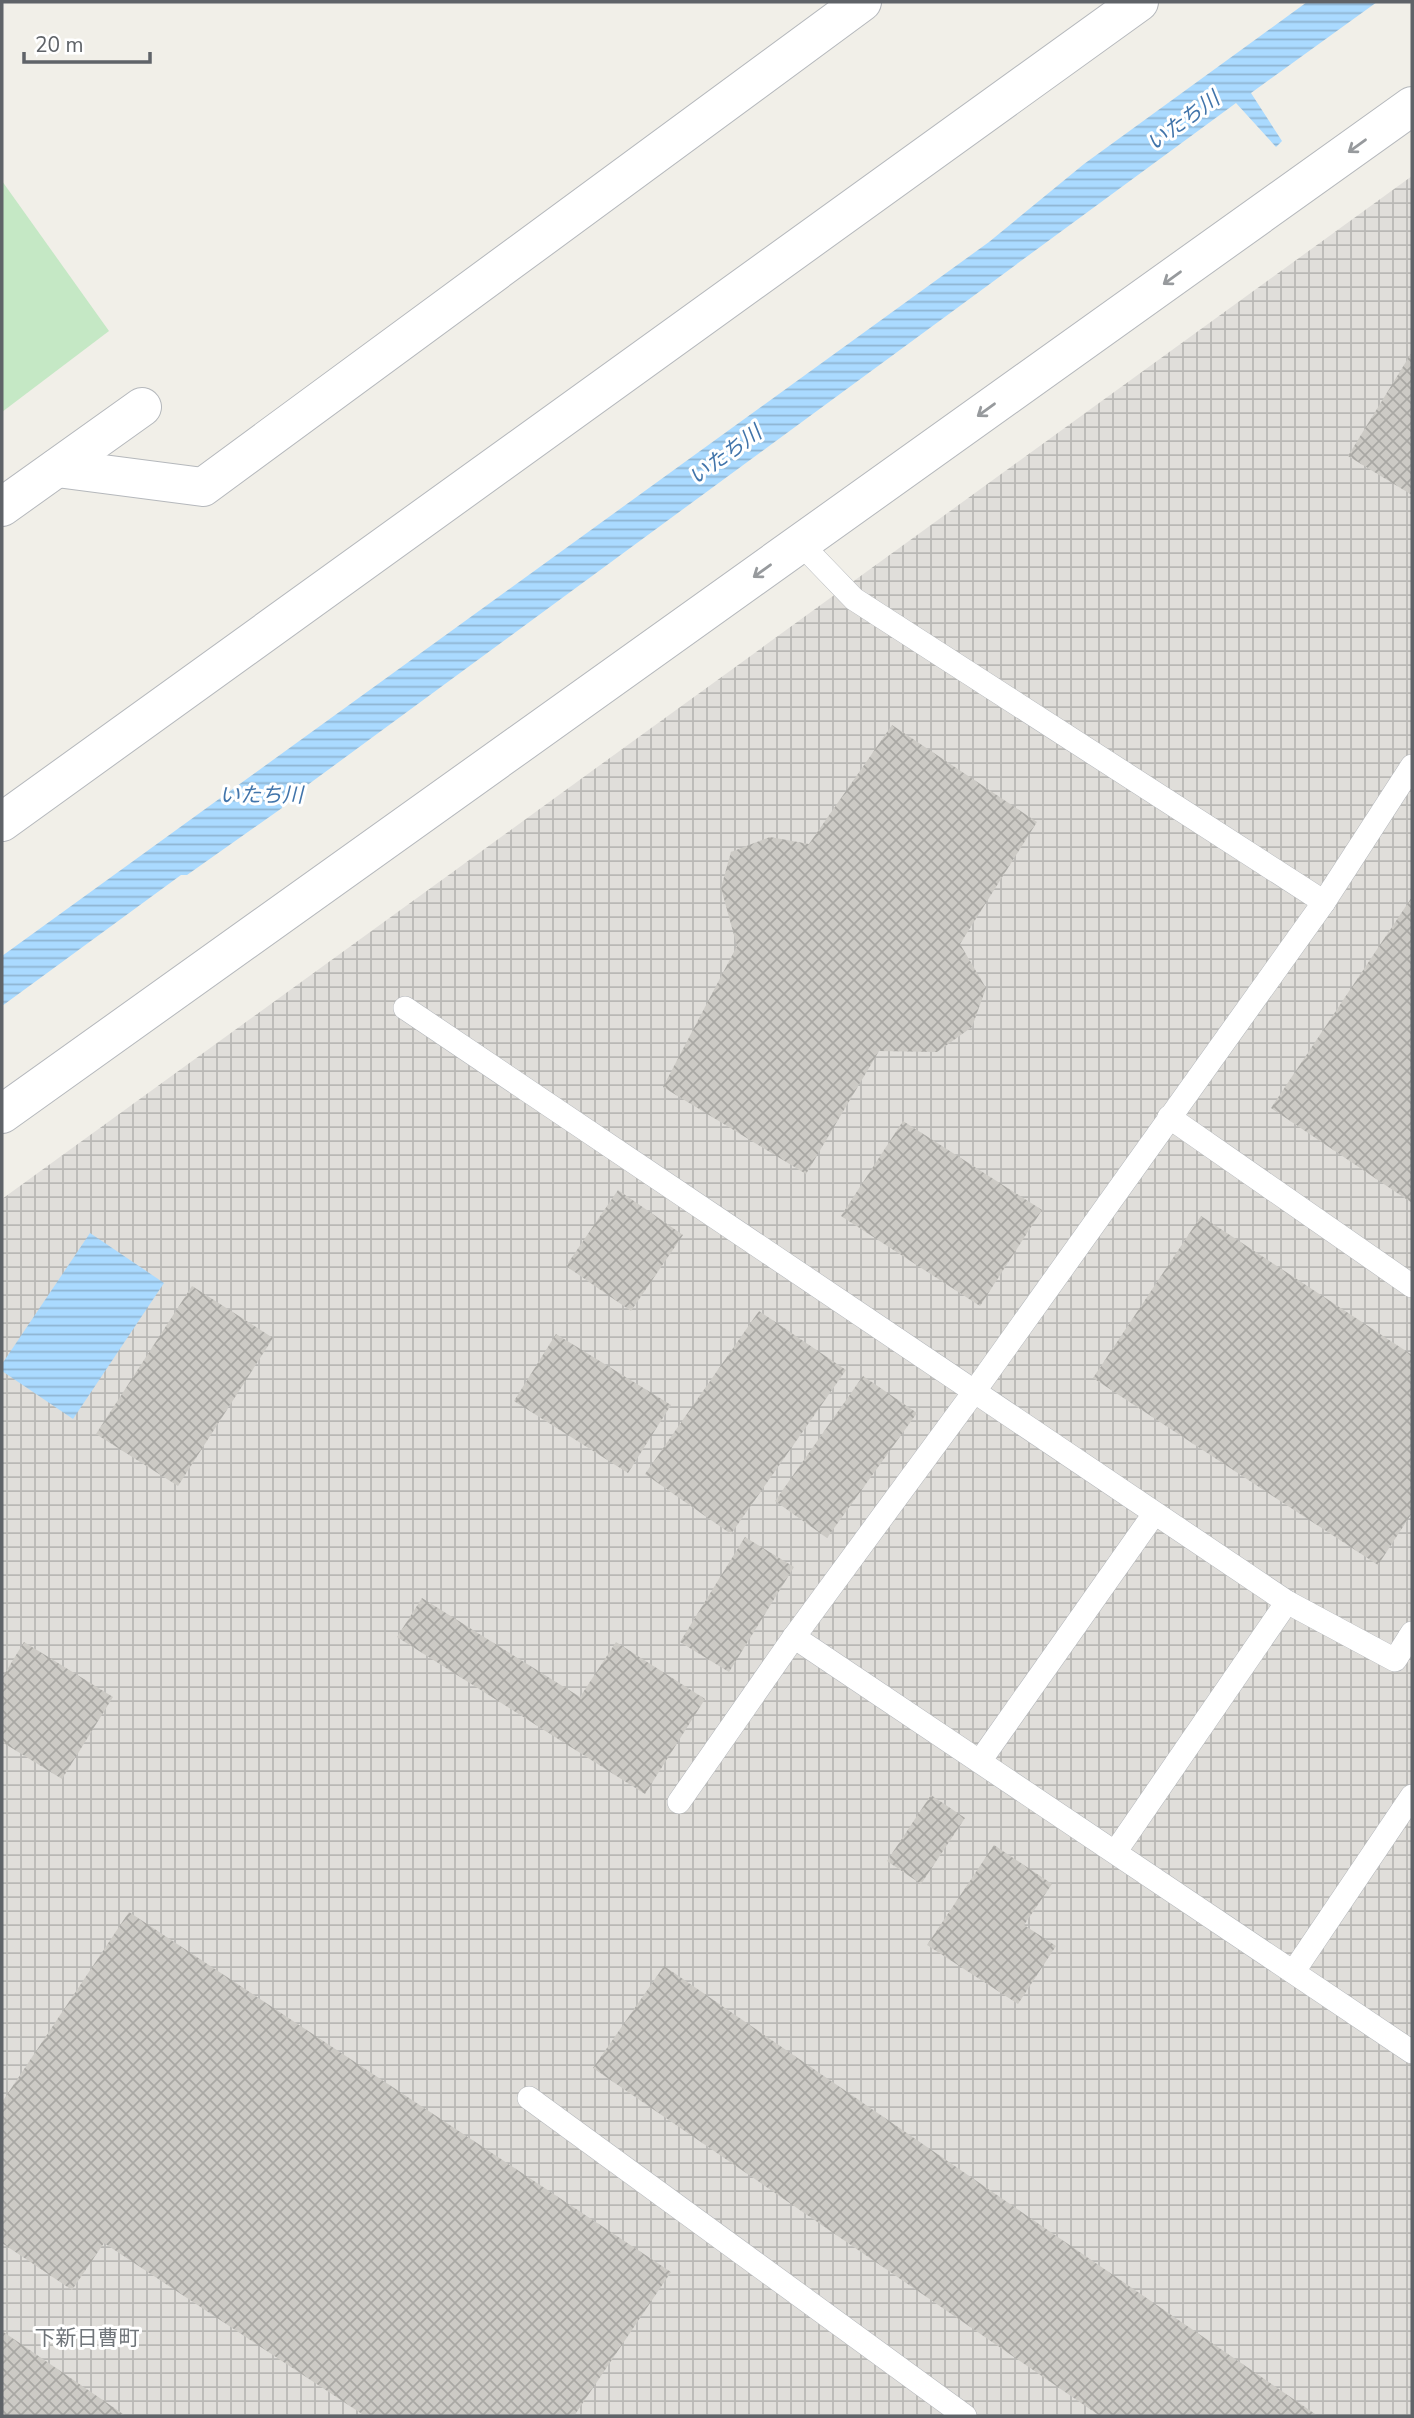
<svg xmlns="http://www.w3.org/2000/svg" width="1414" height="2418" viewBox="0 0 1414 2418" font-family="'Nunito Sans','Noto Sans JP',sans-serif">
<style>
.industrial{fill:url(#industrial-grid)}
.green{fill:#c5e8c5}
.water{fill:url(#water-rules)}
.building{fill:url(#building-cross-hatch)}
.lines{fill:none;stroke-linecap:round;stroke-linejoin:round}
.lane-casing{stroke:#b5b8bc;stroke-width:24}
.street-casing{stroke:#b5b8bc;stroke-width:40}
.lane{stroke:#fff;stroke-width:23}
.street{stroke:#fff;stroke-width:38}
.oneway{stroke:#979a9d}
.labels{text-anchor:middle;stroke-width:6;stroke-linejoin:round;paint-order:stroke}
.water-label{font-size:21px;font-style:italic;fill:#4174aa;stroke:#fff}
.neighbourhood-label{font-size:21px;fill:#70757a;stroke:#fff}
</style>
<defs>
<pattern id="industrial-grid" width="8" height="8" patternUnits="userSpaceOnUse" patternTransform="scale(1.75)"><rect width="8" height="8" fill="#e0deda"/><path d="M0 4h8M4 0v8" fill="none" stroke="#b9b8b5"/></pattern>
<pattern id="water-rules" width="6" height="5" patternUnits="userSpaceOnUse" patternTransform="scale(1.75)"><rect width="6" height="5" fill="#aadaff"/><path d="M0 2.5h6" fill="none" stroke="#8eb4d2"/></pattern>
<pattern id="building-cross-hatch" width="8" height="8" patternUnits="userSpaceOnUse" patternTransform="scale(1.75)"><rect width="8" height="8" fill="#cccac5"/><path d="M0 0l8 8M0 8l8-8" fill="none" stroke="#a9a8a4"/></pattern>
</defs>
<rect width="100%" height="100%" fill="#f1efe8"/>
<polygon class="industrial" points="1412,176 1412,2416 2,2416 2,1199"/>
<polygon class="green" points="2,181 109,331 2,412"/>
<g class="water">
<polygon points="1307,2 1377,2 1251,93 1282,141 1276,147 1236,103 283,803 282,808 187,875 181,875 2,1006 2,956 989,242 1084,164"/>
<polygon points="90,1233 164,1283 73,1419 2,1371 2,1364"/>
</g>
<g class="building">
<polygon points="1412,352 1412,495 1348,456"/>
<polygon points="892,725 1037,822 960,944 986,988 972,1027 937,1052 879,1051 806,1174 663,1087 737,946 721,888 731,852 770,837 809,844"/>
<polygon points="1412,897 1412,1203 1271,1108"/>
<polygon points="903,1121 1042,1210 980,1306 841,1216"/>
<polygon points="618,1190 683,1235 631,1311 566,1266"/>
<polygon points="1201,1216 1412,1355 1412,1513 1378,1565 1093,1378"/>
<polygon points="192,1286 273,1338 178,1486 96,1434"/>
<polygon points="759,1311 846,1370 731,1534 645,1474"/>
<polygon points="556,1334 671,1405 628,1473 514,1401"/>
<polygon points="863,1376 917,1413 827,1538 775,1501"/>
<polygon points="745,1537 794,1567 729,1672 680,1642"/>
<polygon points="422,1598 580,1697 616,1642 705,1699 645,1794 397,1637"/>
<polygon points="24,1642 113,1697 62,1779 2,1742 2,1678"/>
<polygon points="931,1795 965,1818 921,1884 887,1861"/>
<polygon points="994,1845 1052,1884 1024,1925 1056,1946 1018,2004 927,1945"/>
<polygon points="129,1912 671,2272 574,2416 365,2416 104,2243 72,2290 2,2243 2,2102"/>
<polygon points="664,1966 1318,2416 1100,2416 593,2068"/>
<polygon points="2,2331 126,2416 2,2416"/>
</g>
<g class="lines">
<g class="lane-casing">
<g id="lane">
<polyline points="800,543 854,599 1324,902"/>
<polyline points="405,1008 1287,1602 1395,1660 1412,1633"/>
<polyline points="1169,1117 1412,1286"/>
<polyline points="794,1637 1412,2052"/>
<polyline points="980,1761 1154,1514"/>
<polyline points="679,1802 794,1637 974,1392 1324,902 1412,766"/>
<polyline points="1116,1851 1287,1602"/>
<polyline points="1294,1971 1412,1796"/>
<polyline points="529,2098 965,2416"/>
</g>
</g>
<g class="street-casing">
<g id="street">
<polyline points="57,468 203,487 862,2"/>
<polyline points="2,507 142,407"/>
<polyline points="2,822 1139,2"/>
<polyline points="2,1114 1412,106"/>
</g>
</g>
<use href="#lane" class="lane"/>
<use href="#street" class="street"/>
</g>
<defs><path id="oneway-shaft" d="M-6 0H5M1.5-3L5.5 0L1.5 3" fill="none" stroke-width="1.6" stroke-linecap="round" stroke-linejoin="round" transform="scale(1.75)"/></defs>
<g class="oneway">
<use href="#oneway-shaft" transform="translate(1357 146) rotate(144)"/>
<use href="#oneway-shaft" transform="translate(1172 278) rotate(144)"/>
<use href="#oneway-shaft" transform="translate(986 410) rotate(144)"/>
<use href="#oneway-shaft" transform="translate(762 571) rotate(144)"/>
</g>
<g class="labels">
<g class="water-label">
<text transform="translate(1183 121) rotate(-36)" y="7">いたち川</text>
<text transform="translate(725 455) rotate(-36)" y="7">いたち川</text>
<text x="261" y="802">いたち川</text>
</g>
<g class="neighbourhood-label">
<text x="87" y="2345">下新日曹町</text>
</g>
</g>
<rect width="1414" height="2418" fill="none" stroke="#5f6368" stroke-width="7"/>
<path d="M24 52v10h126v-10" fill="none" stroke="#5f6368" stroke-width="3.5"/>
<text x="35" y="52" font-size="21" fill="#5f6368" stroke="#ffffff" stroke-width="5" paint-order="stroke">20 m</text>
</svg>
